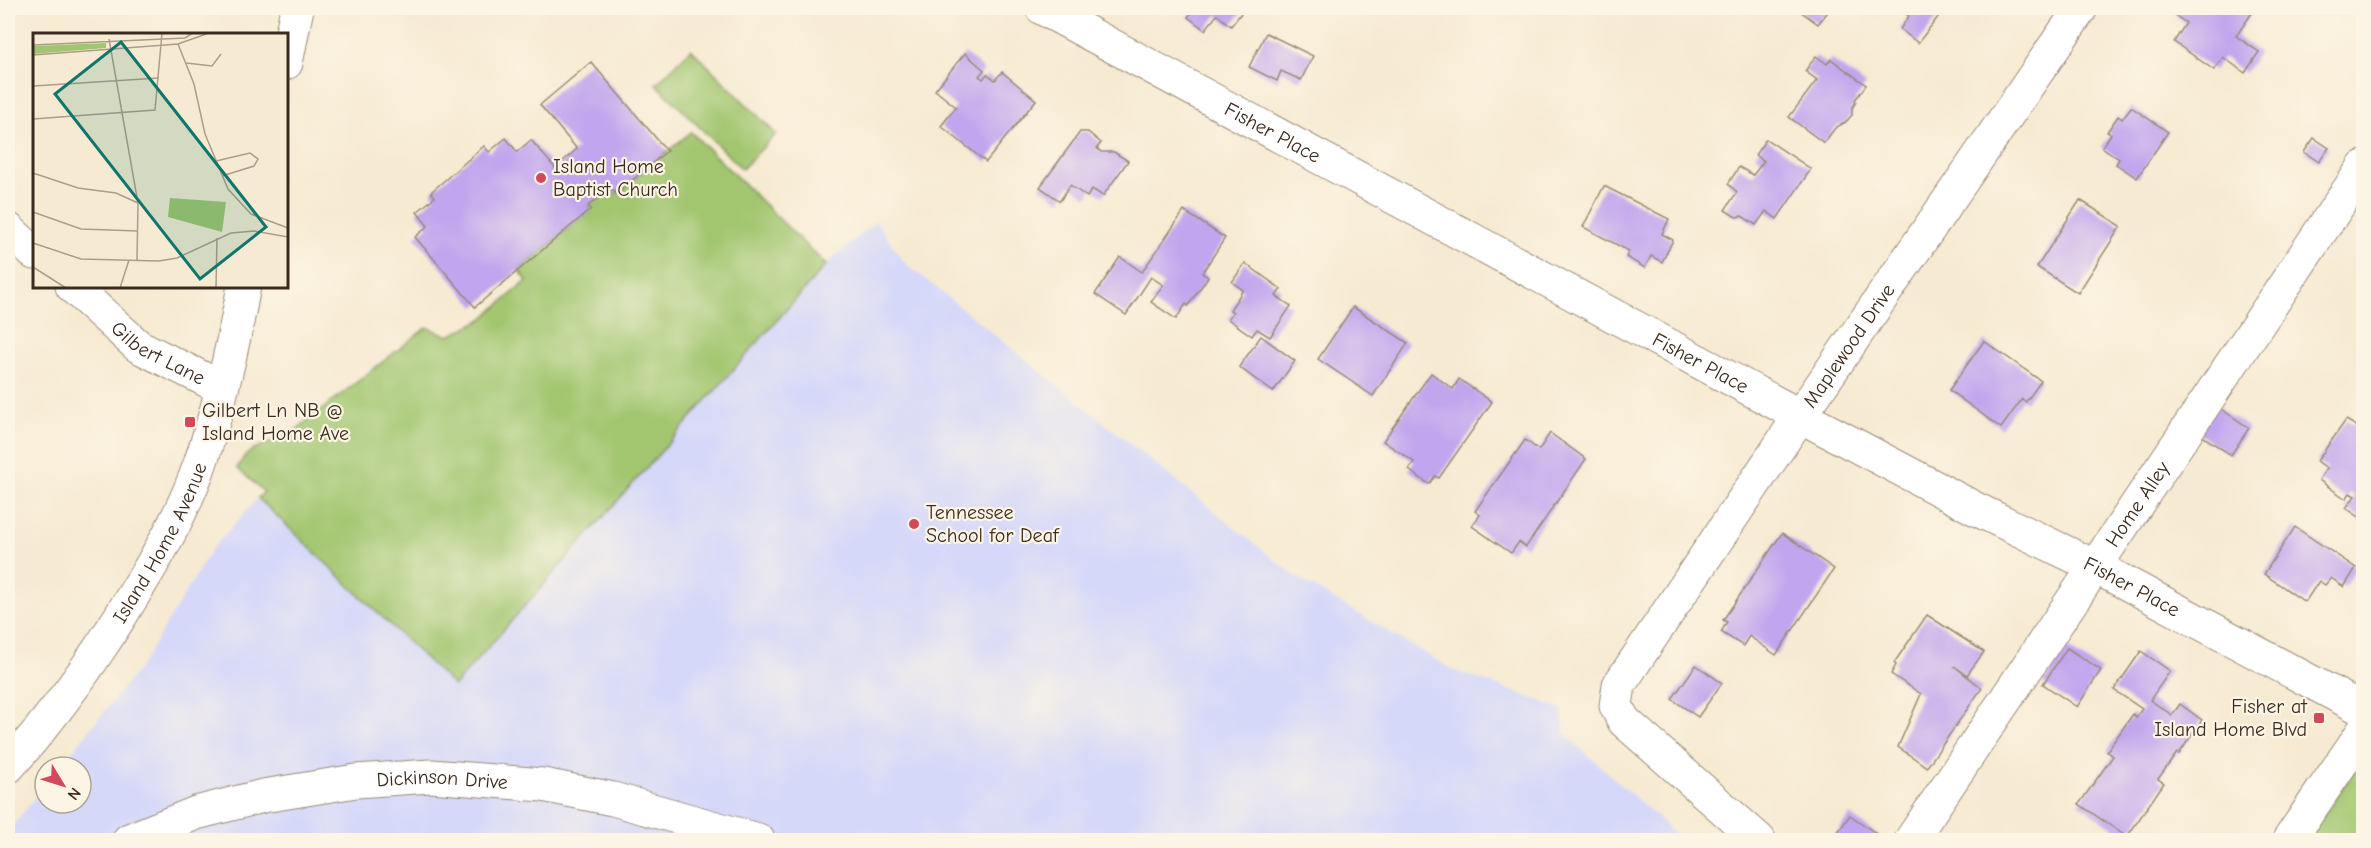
<svg xmlns="http://www.w3.org/2000/svg" width="2371" height="848" viewBox="0 0 2371 848" font-family="'Comic Neue',sans-serif">
<style>
.built{fill:#d5d8f9}
.green{fill:#a2c670;stroke:#6e7847;stroke-width:1.5}
.building{fill:#c1a5ee}
.lines{fill:none;stroke-linecap:round;stroke-linejoin:round}
.minor-casing{stroke:#998a78;stroke-width:35}
.minor{stroke:#fff;stroke-width:33}
.poi-dot{fill:#d1495b;stroke:#fcf5e5;stroke-width:2}
.labels{text-anchor:middle;stroke-width:4.5;stroke-linejoin:round;paint-order:stroke}
.street-label{font-size:20px;fill:#3b2a1e;stroke:#fcf5e5}
.poi-label{font-size:20px;fill:#3b2a1e;stroke:#fcf5e5;text-anchor:start}
.inset-road{fill:none;stroke:#ac9d8a;stroke-width:1.5}
.view{fill:#0f766e;fill-opacity:0.15;stroke:#0f766e;stroke-width:3}
.inset-edge{fill:none;stroke:#3b2a1e;stroke-width:3}
</style>
<rect width="100%" height="100%" fill="#fcf5e5"/>
<filter id="ink" filterUnits="userSpaceOnUse"><feTurbulence type="fractalNoise" baseFrequency=".0167" numOctaves="2"/><feDisplacementMap in="SourceGraphic" scale="12" xChannelSelector="R" yChannelSelector="G"/><feConvolveMatrix kernelMatrix="1 2 1 2 8 2 1 2 1" color-interpolation-filters="sRGB"/></filter>
<filter id="wash" filterUnits="userSpaceOnUse"><feTurbulence type="fractalNoise" baseFrequency=".008" numOctaves="4" result="noise"/><feDisplacementMap in="SourceGraphic" scale="24" xChannelSelector="R" yChannelSelector="G"/><feGaussianBlur stdDeviation="1.35" result="paint"/><feColorMatrix in="noise" values="0 0 0 0 0 0 0 0 0 0 0 0 0 0 0 0 0 1.4 0 .05"/><feComposite in="paint" operator="in"/></filter>
<g filter="url(#wash)">
<rect width="100%" height="100%" fill="#f7ead2"/>
<polygon class="built" points="876,221 904,262 1295,576 1453,670 1562,709 1564,733 1682,840 8,840 8,832 45,785 45,803 81,803 81,767 60,767 143,663 211,550 258,498 454,686 826,265"/>
<g class="green">
<polygon points="691,49 776,134 742,169 656,84"/>
<polygon points="691,132 826,265 454,686 258,498 264,492 237,468 244,457 254,449 288,436 427,327 449,336 481,320 527,281 519,270 591,209 588,206 611,188 616,194"/>
<polygon points="2363,759 2363,840 2306,840"/>
</g>
<g id="blocks">
<g class="building">
<polygon points="1195,8 1245,8 1231,26 1217,15 1205,30 1188,17"/>
<polygon points="1796,8 1831,8 1818,24"/>
<polygon points="1897,8 1945,8 1918,43 1900,29 1909,16"/>
<polygon points="2182,8 2249,8 2254,10 2236,36 2259,52 2245,73 2223,57 2214,70 2174,42 2186,23 2176,16"/>
<polygon points="1266,33 1313,56 1301,80 1281,71 1277,81 1249,67"/>
<polygon points="965,53 984,70 979,76 983,79 987,74 995,80 1002,72 1036,100 986,162 941,126 956,107 935,90"/>
<polygon points="1816,56 1827,64 1831,59 1866,85 1855,100 1856,102 1852,108 1852,115 1846,122 1835,128 1824,143 1789,117 1817,80 1805,71"/>
<polygon points="591,62 667,151 616,194 611,188 588,206 591,209 475,307 415,237 428,226 417,212 435,197 431,192 484,146 489,152 506,138 517,152 531,140 555,168 577,149 540,105"/>
<polygon points="2131,107 2168,132 2137,178 2116,164 2119,159 2102,147 2111,134 2107,132 2118,116 2122,119"/>
<polygon points="1080,132 1088,132 1101,143 1097,148 1101,152 1114,152 1128,161 1103,196 1092,189 1087,197 1070,185 1060,201 1040,187"/>
<polygon points="2314,138 2329,148 2319,162 2304,152"/>
<polygon points="1766,139 1811,169 1777,219 1766,211 1756,225 1742,216 1736,217 1725,210 1737,192 1728,184 1739,167 1753,175 1764,161 1755,155"/>
<polygon points="1604,186 1669,219 1662,234 1673,240 1662,262 1651,256 1645,268 1626,257 1629,251 1583,227"/>
<polygon points="2080,200 2121,226 2078,293 2037,267"/>
<polygon points="1184,211 1225,238 1202,273 1208,277 1188,306 1186,304 1176,319 1151,302 1163,285 1151,277 1126,315 1095,294 1120,257 1142,272"/>
<polygon points="1245,263 1281,289 1276,296 1291,306 1270,337 1257,329 1252,336 1228,319 1233,312 1230,310 1243,290 1232,282"/>
<polygon points="1353,307 1408,343 1373,396 1318,359"/>
<polygon points="1261,336 1295,361 1273,392 1239,367"/>
<polygon points="1984,341 2041,381 2026,402 2022,399 2001,428 1949,390"/>
<polygon points="1431,373 1453,389 1459,379 1492,402 1439,478 1435,476 1429,484 1409,470 1414,462 1383,441"/>
<polygon points="2215,405 2249,428 2231,455 2196,432"/>
<polygon points="2346,420 2358,427 2359,425 2364,428 2364,520 2346,508 2355,496 2350,493 2346,499 2319,480 2327,468 2317,461"/>
<polygon points="1550,433 1586,459 1526,547 1519,542 1511,553 1472,526 1480,515 1475,511 1525,440 1539,450"/>
<polygon points="2295,527 2356,568 2344,587 2331,578 2325,585 2319,581 2305,602 2264,574"/>
<polygon points="1782,533 1834,569 1776,655 1749,636 1743,646 1721,632 1727,622 1723,620"/>
<polygon points="1927,615 1984,652 1967,675 1954,666 1982,688 1927,767 1898,747 1921,694 1891,674 1896,665 1894,663"/>
<polygon points="2067,648 2101,670 2077,707 2043,684"/>
<polygon points="2141,651 2170,671 2150,700 2172,715 2180,704 2202,720 2179,754 2177,753 2158,779 2164,783 2127,837 2079,804 2113,756 2107,751 2133,714 2136,717 2142,709 2114,690"/>
<polygon points="1696,665 1722,683 1698,717 1672,699"/>
<polygon points="1850,815 1878,835 1874,840 1832,840"/>
</g>
</g>
</g>
<g filter="url(#ink)">
<use href="#blocks" fill-opacity="0" stroke="#998a78" stroke-width="1.5"/>
<g class="lines">
<g class="minor-casing">
<g id="minor">
<path id="s1" d="M1042,8L1800,416L1976,509L2094,566L2364,710"/>
<polyline points="286,63 297,8"/>
<polyline points="8,229 34,253"/>
<path id="s2" d="M72,286L138,346L222,388"/>
<path id="s3" d="M8,767C56,714 97,656 134,594C160,553 184,510 200,464C220,406 233,346 244,286"/>
<path id="s4" d="M129,840L196,813L263,796L356,781L431,776L543,785L613,799L758,840"/>
<path id="s5" d="M1759,840L1624,721L1616,706L1619,685L1800,416L2081,8"/>
<path id="s6" d="M1911,840L2364,167"/>
<polyline points="2289,840 2364,730"/>
</g>
</g>
<use href="#minor" class="minor"/>
</g>
</g>
<g class="poi-dot">
<circle cx="541" cy="178" r="6"/>
<rect x="184" y="416" width="12" height="12" rx="3"/>
<circle cx="914" cy="524" r="6"/>
<rect x="2313" y="712" width="12" height="12" rx="3"/>
</g>
<g class="labels">
<g class="street-label">
<text dy="7" stroke="none"><textPath href="#s1" startOffset="262">Fisher Place</textPath></text>
<text dy="7" stroke="none"><textPath href="#s5" startOffset="628">Maplewood Drive</textPath></text>
<text dy="7" stroke="none"><textPath href="#s2" startOffset="110">Gilbert Lane</textPath></text>
<text dy="7" stroke="none"><textPath href="#s1" startOffset="748">Fisher Place</textPath></text>
<text dy="7" stroke="none"><textPath href="#s6" startOffset="405">Home Alley</textPath></text>
<text dy="7" stroke="none"><textPath href="#s3" startOffset="272">Island Home Avenue</textPath></text>
<text dy="7" stroke="none"><textPath href="#s1" startOffset="1234">Fisher Place</textPath></text>
<text dy="7" stroke="none"><textPath href="#s4" startOffset="322">Dickinson Drive</textPath></text>
</g>
<g class="poi-label">
<text x="553" y="173">Island Home<tspan x="553" dy="23">Baptist Church</tspan></text>
<text x="202" y="417">Gilbert Ln NB @<tspan x="202" dy="23">Island Home Ave</tspan></text>
<text x="926" y="519">Tennessee<tspan x="926" dy="23">School for Deaf</tspan></text>
<text x="2307" y="713" text-anchor="end">Fisher at<tspan x="2307" dy="23">Island Home Blvd</tspan></text>
</g>
</g>
<g transform="translate(33 33)">
<rect width="255" height="255" fill="#f7ead2"/>
<path d="M73,10V15L0,21V13ZM137,165L193,169L189,199L135,184Z" fill="#a2c670"/>
<path class="inset-road" d="M76,6L105,170L104,227M145,11L161,51L172,101L195,156L218,181L255,195M0,12L152,5L160,0M0,22L145,11L176,0M153,30L179,33L188,21M0,53L126,45M0,86L122,77L129,0M183,128L217,120L225,126L221,133L189,143M0,140L45,155L83,160L105,170M0,179L48,196L105,198M0,210L48,226L126,228L144,225L198,200L221,198L255,204M0,234L33,255M87,255L96,227M183,255L184,205"/>
<path class="view" d="M88,9L233,194L167,246L22,61Z"/>
<rect width="255" height="255" class="inset-edge"/>
</g>
<rect width="2371" height="848" fill="none" stroke="#fcf5e5" stroke-width="30"/>
<g transform="translate(63 785) rotate(128)"><circle r="28" fill="#fcf5e5" stroke="#afa495" stroke-width="1.5"/>
<path d="M0-4.5L10 22L0 15L-10 22Z" fill="#d1495b"/>
<text y="-9" font-size="16" font-weight="bold" text-anchor="middle" fill="#3b2a1e">N</text>
</g>
</svg>
